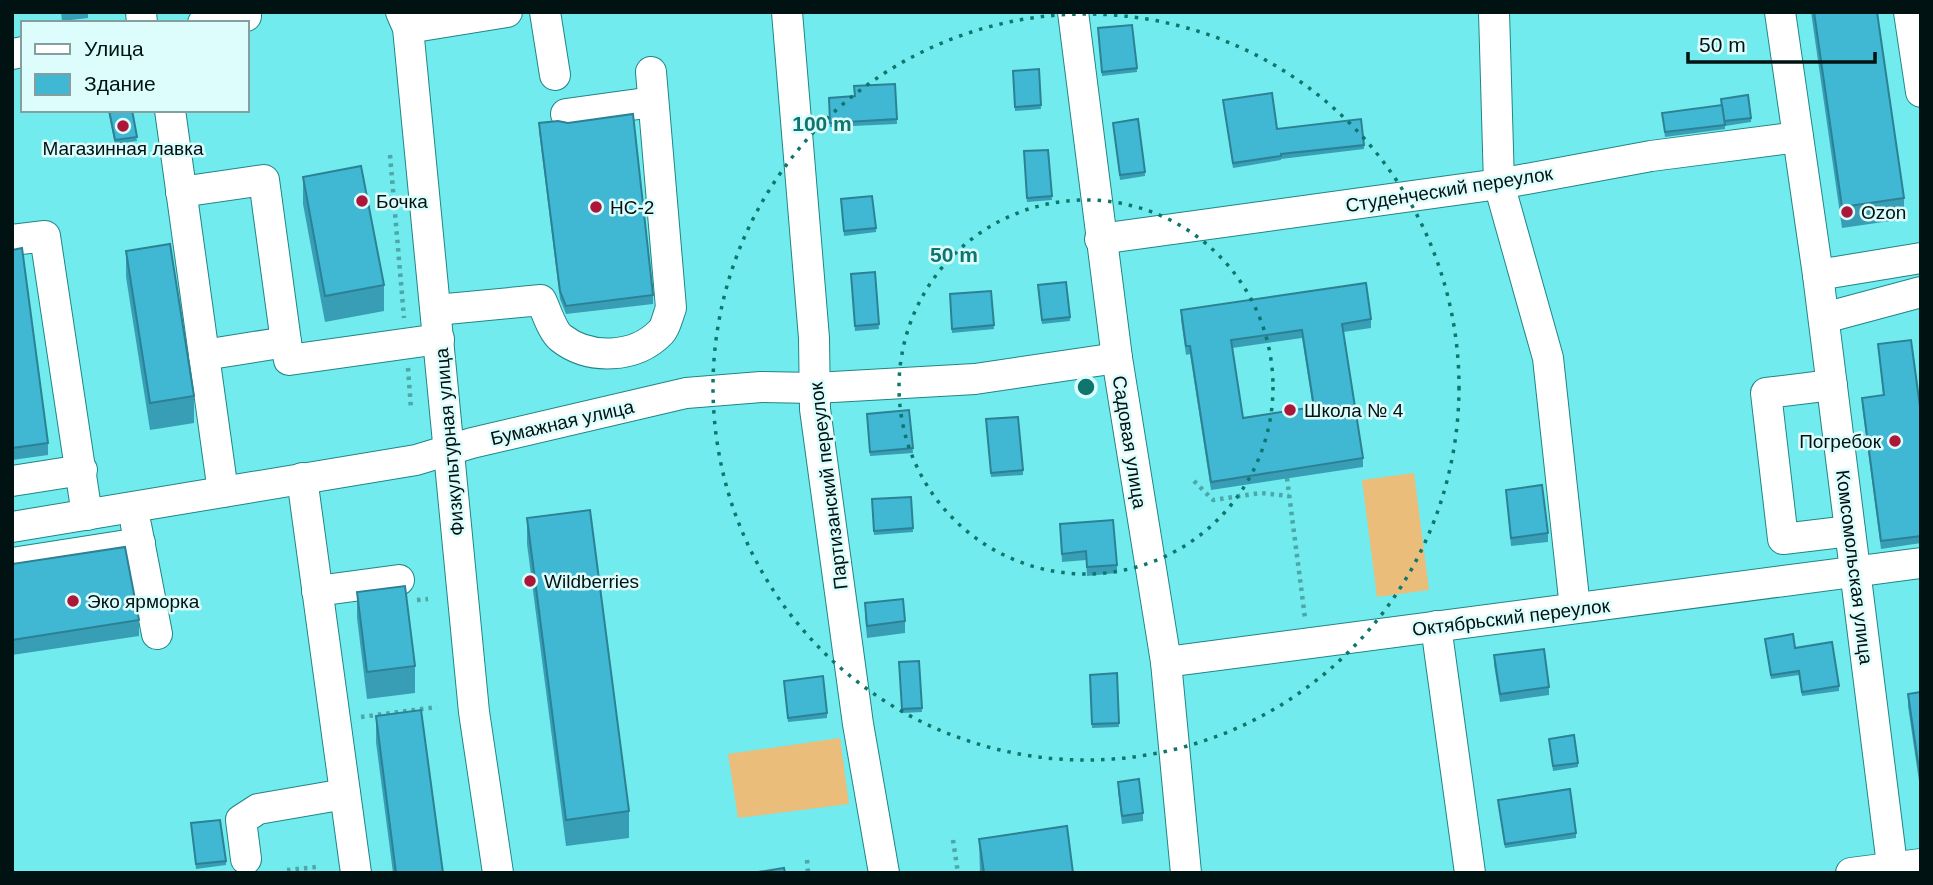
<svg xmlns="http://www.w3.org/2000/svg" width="1933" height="885" viewBox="0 0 1933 885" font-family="Helvetica,sans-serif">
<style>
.pitch{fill:#ebbd7a}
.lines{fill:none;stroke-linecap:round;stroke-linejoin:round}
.minor-casing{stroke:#218587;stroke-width:32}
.path{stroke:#4da6a7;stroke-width:4.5;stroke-dasharray:3.5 5;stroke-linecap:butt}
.minor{stroke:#fff;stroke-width:30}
.wall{fill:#379eb5;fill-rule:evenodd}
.building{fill:#40b8d3;stroke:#2d8194;stroke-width:2;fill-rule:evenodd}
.ring{fill:none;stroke:#0f766e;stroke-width:3.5;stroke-dasharray:3.5 7}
.poi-dot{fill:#ac1739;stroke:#ddfdfd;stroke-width:2.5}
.labels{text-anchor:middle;stroke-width:5;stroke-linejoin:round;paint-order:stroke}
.poi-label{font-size:19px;fill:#001212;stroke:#ddfdfd;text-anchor:start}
.street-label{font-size:19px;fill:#001212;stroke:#ddfdfd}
.centre{fill:#0f766e;stroke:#ddfdfd;stroke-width:3.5}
.ring-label{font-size:21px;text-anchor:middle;font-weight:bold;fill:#0f766e;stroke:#ddfdfd;stroke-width:5;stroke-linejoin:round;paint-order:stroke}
</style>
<rect width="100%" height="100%" fill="#71ebed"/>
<g class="pitch">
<polygon points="1414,473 1429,590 1377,597 1362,480"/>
<polygon points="840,738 849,804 738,818 728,754"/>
</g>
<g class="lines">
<g class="minor-casing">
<g id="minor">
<polyline points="141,12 142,23"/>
<polyline points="401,12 408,28 474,712 498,873"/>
<polyline points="545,12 555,75"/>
<polyline points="787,12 814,338 815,409 858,724 884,873"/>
<polyline points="1073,12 1117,358 1166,662 1186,873"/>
<polyline points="1494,12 1499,184 1548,358 1575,608"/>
<polyline points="1780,12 1818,275 1893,873"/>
<polyline points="1909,12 1921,92"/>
<polyline points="203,23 246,16 246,12"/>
<polyline points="408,28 507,12"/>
<polyline points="12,54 23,52"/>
<polyline points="170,110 223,492"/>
<polyline points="566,114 653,102"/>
<polyline points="181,192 264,180 286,342 204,355"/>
<polyline points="1100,239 1499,184 1651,156 1798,137"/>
<polyline points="12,240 45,236 87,515"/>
<polyline points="1818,275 1921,258"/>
<path d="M436,310L541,300C546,310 552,331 561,338C589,360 635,359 661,332C666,327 668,315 671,308L651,72"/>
<polyline points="1824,318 1921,292"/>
<polyline points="286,342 289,360 439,339"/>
<polyline points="1832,385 1766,393 1783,539 1850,531"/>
<polyline points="302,478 356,873"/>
<polyline points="12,481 82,470"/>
<polyline points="136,525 157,634"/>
<polyline points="12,527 416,460 472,443 686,393 761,387 815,388 975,379 1117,358"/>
<polyline points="12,563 140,543"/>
<polyline points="317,591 399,580"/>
<polyline points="1436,626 1470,873"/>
<polyline points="1166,662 1921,563"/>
<polyline points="246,859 241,820 258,809 345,794"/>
<polyline points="1851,873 1921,864"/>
</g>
</g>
<g class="path">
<polyline points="390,155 404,318"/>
<polyline points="408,368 411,409"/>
<polyline points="1287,478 1305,618"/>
<polyline points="1194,481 1213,500 1261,493 1289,496"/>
<polyline points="417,600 428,599"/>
<polyline points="361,717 437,707"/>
<polyline points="953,840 958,873"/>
<polyline points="807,860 808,873"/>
<polyline points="287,870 316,867 317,873"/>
</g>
<use href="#minor" class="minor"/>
</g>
<g class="wall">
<polygon points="61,12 88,12 88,18 62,21"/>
<polygon points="1811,12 1877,12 1904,198 1904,219 1842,228"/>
<polygon points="1098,33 1137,68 1137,72 1102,76"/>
<polygon points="1039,69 1041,109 1015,111 1013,71"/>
<polygon points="895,84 897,124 830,127 829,98 855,96"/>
<polygon points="1721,99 1751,118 1751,122 1725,126 1725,129 1665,137 1662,113 1721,105"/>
<polygon points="1223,100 1277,129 1364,145 1364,149 1281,159 1281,160 1233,168"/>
<polygon points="108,110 132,110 137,141 115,144"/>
<polygon points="539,123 653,295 653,304 566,314 560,299 539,131"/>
<polygon points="1113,123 1145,172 1145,176 1120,180"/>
<polygon points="1048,150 1052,200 1027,202 1024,151"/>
<polygon points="303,177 384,285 384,311 325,322 303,204"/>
<polygon points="841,203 876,228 876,232 844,236"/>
<polygon points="12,250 48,443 48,455 12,460"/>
<polygon points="126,251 194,396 194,423 150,430 126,277"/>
<polygon points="875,272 879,329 855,331 851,274"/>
<polygon points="1038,290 1070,317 1070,321 1042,324"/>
<polygon points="991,291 994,329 952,333 950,294"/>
<path d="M1181,310L1371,319V328L1343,332L1363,458V467L1211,490L1190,354L1186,355L1181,319ZM1302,338L1313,408L1243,418L1232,348Z"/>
<polygon points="1878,344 1921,414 1921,543 1881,549 1862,405 1862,398 1883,395"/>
<polygon points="909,410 913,453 870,456 867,419"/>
<polygon points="986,423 1023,470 1023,475 991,477"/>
<polygon points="1506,490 1548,533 1548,542 1511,546"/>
<polygon points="911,497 913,532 874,535 872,499"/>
<polygon points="527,518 629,811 629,838 566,846 527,544"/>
<polygon points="1060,524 1117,565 1117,573 1087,576 1086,560 1062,562"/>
<polygon points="12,564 139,620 139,636 12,655"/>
<polygon points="357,592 415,666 415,693 367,699 357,618"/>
<polygon points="865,603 905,621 905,633 867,638 865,615"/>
<polygon points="1765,639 1795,648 1839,686 1839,691 1802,696 1799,675 1771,679"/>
<polygon points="1494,655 1549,687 1549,695 1500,702 1494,664"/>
<polygon points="919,661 922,712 902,713 899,662"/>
<polygon points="1117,673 1119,727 1092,728 1090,675"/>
<polygon points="784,685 827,713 827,718 788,722"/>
<polygon points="1921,692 1921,795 1908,706 1908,694"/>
<polygon points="376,716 443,873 393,873 376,742"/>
<polygon points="1549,739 1578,763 1578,767 1553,771"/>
<polygon points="1118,782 1143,813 1143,821 1122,824 1118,791"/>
<polygon points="1498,800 1576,833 1576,838 1505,848"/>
<polygon points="191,823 226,861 226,865 196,869"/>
<polygon points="979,839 1073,873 980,873"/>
</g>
<g class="building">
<polygon points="1814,12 1877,12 1904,198 1842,207"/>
<polygon points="1132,25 1137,68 1102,72 1098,28"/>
<polygon points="1039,69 1041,105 1015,107 1013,71"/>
<polygon points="895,84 897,119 830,123 829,98 855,96 854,86"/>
<polygon points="1272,93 1277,129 1361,119 1364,145 1281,154 1281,156 1233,163 1223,100"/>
<polygon points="1748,95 1751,118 1724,121 1721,99"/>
<polygon points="1722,105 1725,125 1665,132 1662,113"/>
<polygon points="109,110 132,110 137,137 115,140"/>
<polygon points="633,114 653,295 566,306 560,291 539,123 558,121 568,123"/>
<polygon points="1138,119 1145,172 1120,175 1113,123"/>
<polygon points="1048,150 1052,196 1027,198 1024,151"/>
<polygon points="361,166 384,285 325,296 303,177"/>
<polygon points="872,196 876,228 844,231 841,199"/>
<polygon points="170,244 194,396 150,403 126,251"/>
<polygon points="22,248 48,443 12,448 12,250"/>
<polygon points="875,272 879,324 855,326 851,274"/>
<polygon points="1066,282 1070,317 1042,320 1038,285"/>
<path d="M1366,283L1371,319L1342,324L1363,458L1211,482L1190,346H1186L1181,310ZM1302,330L1314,407L1243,418L1231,340Z"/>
<polygon points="991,291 994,325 952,329 950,294"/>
<polygon points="1911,340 1921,414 1921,536 1881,541 1862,398 1884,395 1878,344"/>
<polygon points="909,410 913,448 870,452 867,414"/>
<polygon points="1018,417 1023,470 991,473 986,419"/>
<polygon points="1542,485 1548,533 1511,538 1506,490"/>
<polygon points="911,497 913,528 874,531 872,499"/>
<polygon points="590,510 629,811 566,820 527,518"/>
<polygon points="1113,520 1117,565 1087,567 1086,551 1062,554 1060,524"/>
<polygon points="125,547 139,620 12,640 12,564"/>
<polygon points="405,586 415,666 367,672 357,592"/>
<polygon points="903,599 905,621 867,626 865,603"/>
<polygon points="1793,634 1795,648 1832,642 1839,686 1802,692 1799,671 1771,675 1765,639"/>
<polygon points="1544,649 1549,687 1500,694 1494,655"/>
<polygon points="919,661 922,708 902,709 899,662"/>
<polygon points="1117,673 1119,723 1092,724 1090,675"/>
<polygon points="823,676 827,713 788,718 784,681"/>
<polygon points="1921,692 1921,783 1908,694"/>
<polygon points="421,710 443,873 396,873 376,716"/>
<polygon points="1574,735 1578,763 1553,766 1549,739"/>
<polygon points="1139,779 1143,813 1122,816 1118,782"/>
<polygon points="1570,789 1576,833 1505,844 1498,800"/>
<polygon points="220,820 226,861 196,864 191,823"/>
<polygon points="1067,826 1073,873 984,873 979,839"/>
<polygon points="784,868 785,873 752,873"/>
</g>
<g class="ring">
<circle cx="1086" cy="387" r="187"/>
<circle cx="1086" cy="387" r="373"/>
</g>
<g class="poi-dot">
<circle cx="123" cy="126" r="7"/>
<circle cx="362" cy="201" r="7"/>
<circle cx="596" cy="207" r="7"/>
<circle cx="1847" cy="212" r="7"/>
<circle cx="1290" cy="410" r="7"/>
<circle cx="1895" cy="441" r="7"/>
<circle cx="530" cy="581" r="7"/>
<circle cx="73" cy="601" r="7"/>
</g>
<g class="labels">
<g class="poi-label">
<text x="123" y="155" text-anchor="middle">Магазинная лавка</text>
<text x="376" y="208">Бочка</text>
<text x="610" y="214">НС-2</text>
<text x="1861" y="219">Ozon</text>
<text x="1304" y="417">Школа № 4</text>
<text x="1881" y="448" text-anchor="end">Погребок</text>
<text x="544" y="588">Wildberries</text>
<text x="87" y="608">Эко ярморка</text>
</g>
<g class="street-label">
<text transform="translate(1449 189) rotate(-9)" y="7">Студенческий переулок</text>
<text transform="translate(562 422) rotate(-13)" y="7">Бумажная улица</text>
<text transform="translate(449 442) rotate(-95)" y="7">Физкультурная улица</text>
<text transform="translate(1130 442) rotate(81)" y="7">Садовая улица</text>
<text transform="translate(828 486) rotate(-97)" y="7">Партизанский переулок</text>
<text transform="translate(1855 567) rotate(83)" y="7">Комсомольская улица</text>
<text transform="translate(1511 617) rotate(-7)" y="7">Октябрьский переулок</text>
</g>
</g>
<circle cx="1086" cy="387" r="10" class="centre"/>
<g class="ring-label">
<text x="822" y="131">100 m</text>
<text x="954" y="262">50 m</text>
</g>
<rect width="1933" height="885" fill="none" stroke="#001212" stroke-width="28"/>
<rect x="21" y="21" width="228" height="91" fill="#ddfdfd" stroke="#859f9f" stroke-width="2"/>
<rect x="35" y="44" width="35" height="10" fill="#ffffff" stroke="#859f9f" stroke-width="2"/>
<text x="84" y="56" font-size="21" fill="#001212">Улица</text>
<rect x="35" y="74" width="35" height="21" fill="#40b8d3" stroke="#859f9f" stroke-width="2"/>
<text x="84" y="91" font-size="21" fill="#001212">Здание</text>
<path d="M1688 52v10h187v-10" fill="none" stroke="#001212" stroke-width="3.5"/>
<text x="1699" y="52" font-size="21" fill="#001212" stroke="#ddfdfd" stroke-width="5" paint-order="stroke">50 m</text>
</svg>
